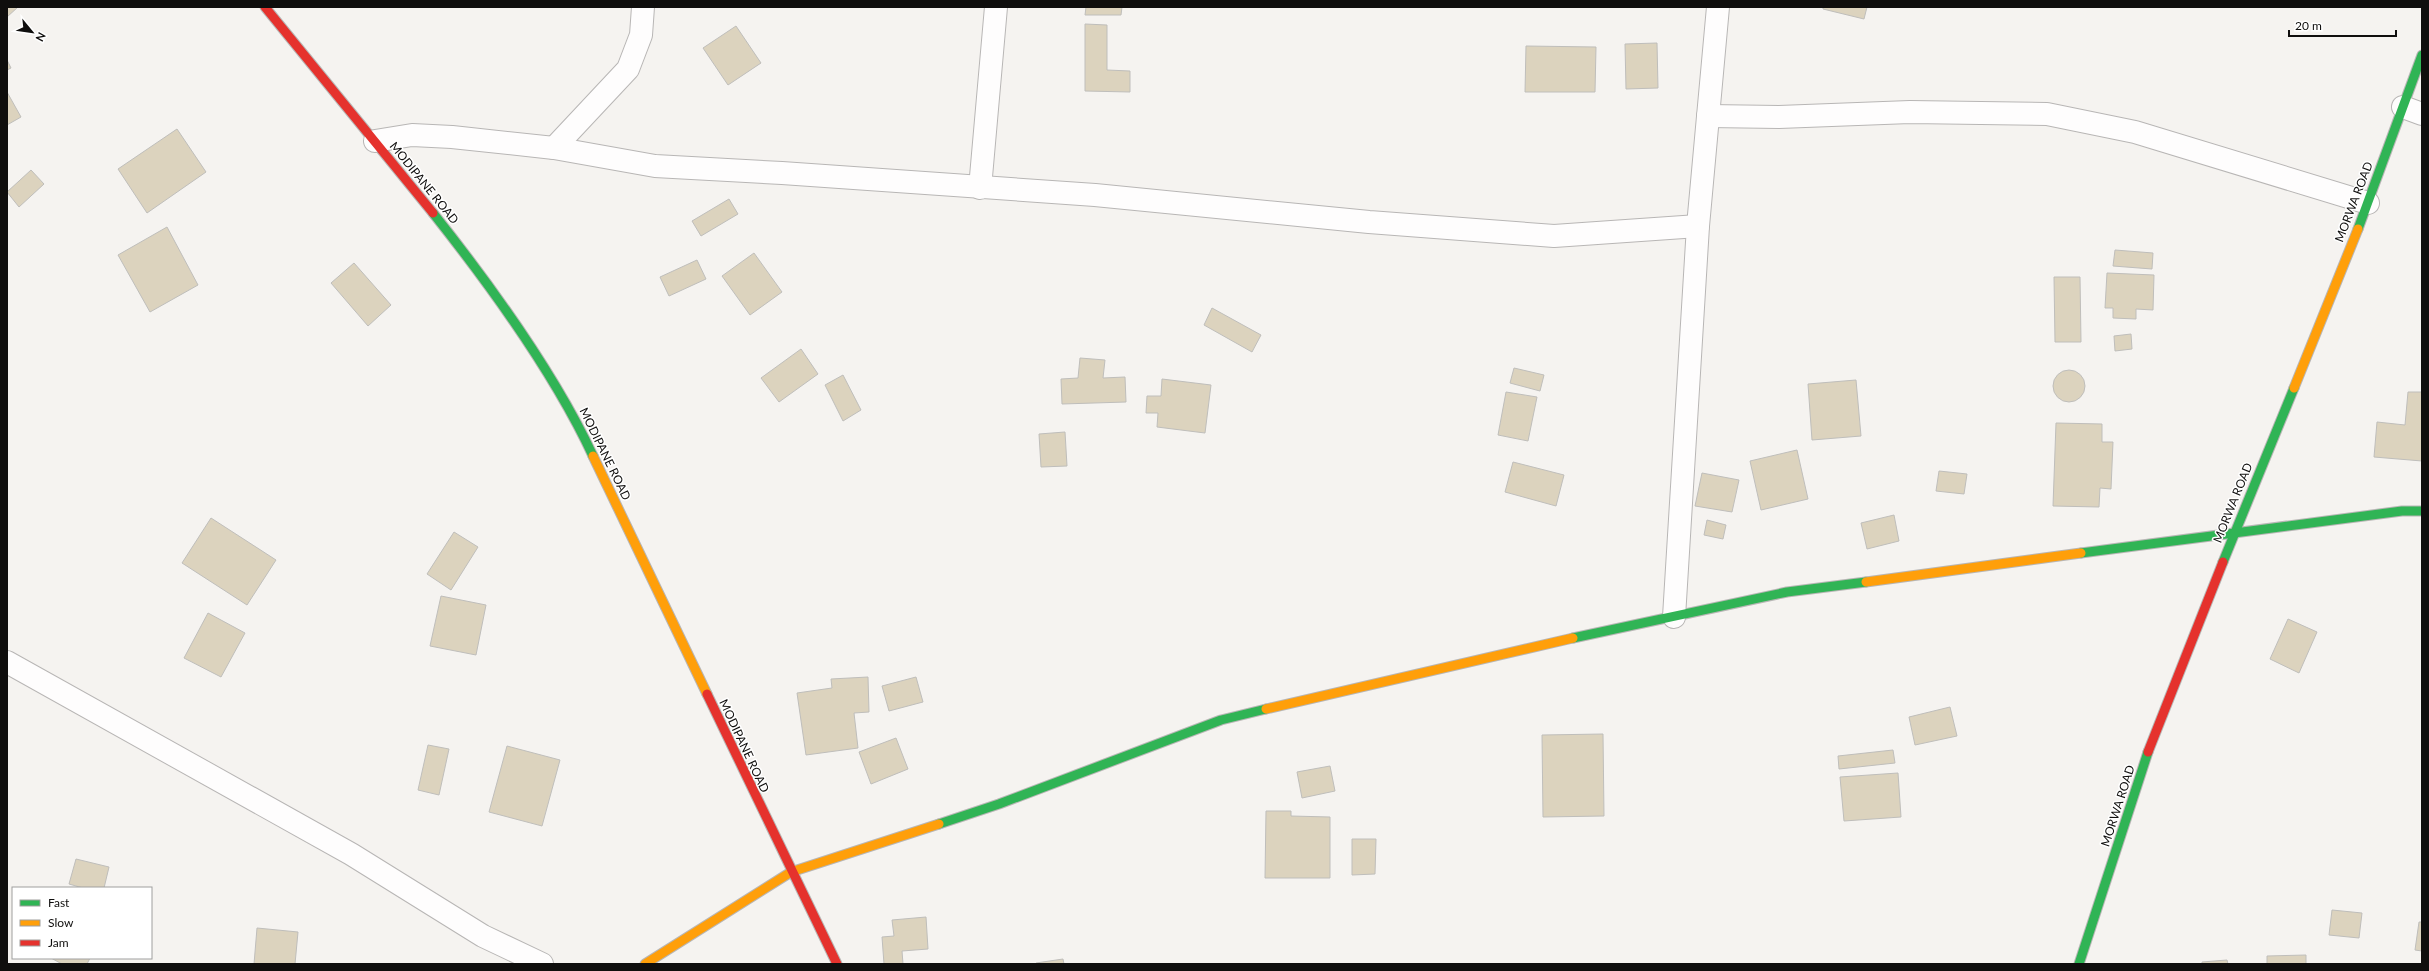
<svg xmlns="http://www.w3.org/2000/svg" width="2429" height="971" viewBox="0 0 2429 971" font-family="Lato,sans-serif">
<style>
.building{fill:#dcd3be;stroke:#bfbebb}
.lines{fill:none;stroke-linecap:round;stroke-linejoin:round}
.street-casing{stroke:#b8b6b5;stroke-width:24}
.fast-casing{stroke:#b8b6b5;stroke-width:11}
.slow-casing{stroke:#b8b6b5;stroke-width:11}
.jam-casing{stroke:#b8b6b5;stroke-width:11}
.street{stroke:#fefdfd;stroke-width:22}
.fast{stroke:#30b455;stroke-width:9}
.slow{stroke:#ff9f0a;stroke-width:9}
.jam{stroke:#e5322d;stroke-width:9}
.labels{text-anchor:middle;stroke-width:3;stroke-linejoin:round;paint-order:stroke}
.street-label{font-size:12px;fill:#0f0e0d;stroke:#fff}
</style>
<rect width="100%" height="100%" fill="#f5f3f0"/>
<g class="building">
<polygon points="7,7 18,7 7,17"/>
<polygon points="1086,7 1122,7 1121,15 1085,15"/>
<polygon points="1823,7 1867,7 1864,19 1823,9"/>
<polygon points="1085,24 1107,25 1107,70 1130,71 1130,92 1085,91"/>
<polygon points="736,26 761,63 728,85 703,48"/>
<polygon points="1657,43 1658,88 1626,89 1625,44"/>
<polygon points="1526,46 1596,47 1595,92 1525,92"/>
<polygon points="7,60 11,68 7,70"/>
<polygon points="7,92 21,117 7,125"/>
<polygon points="177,129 206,172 147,213 118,169"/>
<polygon points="31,170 44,184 19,207 7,192"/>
<polygon points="729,199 738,214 701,236 692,221"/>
<polygon points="167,227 198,285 150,312 118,255"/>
<polygon points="2115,250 2153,253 2152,269 2113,266"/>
<polygon points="754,253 782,292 750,315 722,276"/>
<polygon points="697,260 706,279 669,296 660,277"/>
<polygon points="354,263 391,305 368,326 331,283"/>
<polygon points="2107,273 2154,275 2153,310 2136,309 2136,319 2113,318 2113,308 2105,308"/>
<polygon points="2054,277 2080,277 2081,342 2055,342"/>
<polygon points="1212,308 1261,335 1252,352 1204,325"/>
<polygon points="2131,334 2132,349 2115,351 2114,336"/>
<polygon points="801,349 818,374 779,402 761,378"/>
<polygon points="1080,358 1105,360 1103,378 1125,377 1126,402 1062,404 1061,379 1078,378"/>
<polygon points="1514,368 1544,375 1540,391 1510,383"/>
<circle cx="2069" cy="386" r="16"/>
<polygon points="843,375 861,410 843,421 825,385"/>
<polygon points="1162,379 1211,385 1205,433 1157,427 1158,413 1146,413 1147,396 1161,396"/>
<polygon points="1856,380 1861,436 1812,440 1808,384"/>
<polygon points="1506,392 1537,397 1528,441 1498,435"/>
<polygon points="2408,392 2422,392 2422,461 2374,457 2377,422 2405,425"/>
<polygon points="2056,423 2102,424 2102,442 2113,442 2111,489 2100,488 2099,507 2053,506"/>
<polygon points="1065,432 1067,466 1041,467 1039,434"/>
<polygon points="1797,450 1808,499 1761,510 1750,461"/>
<polygon points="1513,462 1564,475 1556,506 1505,492"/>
<polygon points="1939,471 1967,474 1964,494 1936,491"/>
<polygon points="1702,473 1739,480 1732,512 1695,506"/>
<polygon points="1894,515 1899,541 1867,549 1861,523"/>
<polygon points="211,518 276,560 247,605 182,563"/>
<polygon points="1707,520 1726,525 1723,539 1704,535"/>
<polygon points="454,532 478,547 451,590 427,574"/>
<polygon points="441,596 486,605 476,655 430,646"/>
<polygon points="208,613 245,633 221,677 184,658"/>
<polygon points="2288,619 2317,632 2299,673 2270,659"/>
<polygon points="868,677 869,712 854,713 858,748 806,755 797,693 832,688 831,679"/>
<polygon points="916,677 923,702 889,711 882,686"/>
<polygon points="1950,707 1957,736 1915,745 1909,717"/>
<polygon points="1603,734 1604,816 1543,817 1542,735"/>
<polygon points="896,738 908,769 871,784 859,752"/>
<polygon points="428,745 449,749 439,795 418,790"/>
<polygon points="507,746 560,760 542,826 489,812"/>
<polygon points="1893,750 1895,763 1839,769 1838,756"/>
<polygon points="1330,766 1335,791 1302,798 1297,772"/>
<polygon points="1898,773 1901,817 1844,821 1840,777"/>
<polygon points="1266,811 1291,811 1291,816 1330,817 1330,878 1265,878"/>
<polygon points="1352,839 1376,839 1375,874 1352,875"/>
<polygon points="76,859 109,867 104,888 83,888 69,884"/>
<polygon points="2332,910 2362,913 2359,938 2329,935"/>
<polygon points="926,917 928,949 902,951 903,964 884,964 882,937 894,936 892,920"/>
<polygon points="2419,922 2422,922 2422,951 2415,950"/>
<polygon points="257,928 298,932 295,964 254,964"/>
<polygon points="2306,955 2306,964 2267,964 2267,956"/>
<polygon points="51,958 90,958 87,964 62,964"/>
<polygon points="1063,959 1064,964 1036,964 1036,963"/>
<polygon points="2227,960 2228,964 2202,964 2202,962"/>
</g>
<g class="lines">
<g class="street-casing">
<g id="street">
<polyline points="2403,107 2422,114"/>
<polyline points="1708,116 1779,117 1910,112 2047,114 2135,132 2368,203"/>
<polyline points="375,141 412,135 452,137 554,148 655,166 782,173 1095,195 1369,222 1554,236 1698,226"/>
<polyline points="554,148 628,69 641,35 643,7"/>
<polyline points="980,188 996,7"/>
<polyline points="1674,617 1698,226 1718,7"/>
<polyline points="7,662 351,854 483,936 542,964"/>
</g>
</g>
<g class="fast-casing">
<g id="fast">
<path d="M433,213C491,286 554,372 593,456"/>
<polyline points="2358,229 2422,55"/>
<polyline points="2081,553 2402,511 2422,511"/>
<polyline points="2223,562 2294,388"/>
<polyline points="1573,638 1787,592 1866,582"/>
<polyline points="939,824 999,804 1221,720 1266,709"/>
<polyline points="2079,964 2148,752"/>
</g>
</g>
<g class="slow-casing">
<g id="slow">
<polyline points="2294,388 2358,229"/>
<polyline points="593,456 707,694"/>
<polyline points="1866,582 2081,553"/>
<polyline points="1266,709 1573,638"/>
<polyline points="645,964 791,872 939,824"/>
</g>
</g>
<g class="jam-casing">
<g id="jam">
<polyline points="265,7 433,213"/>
<polyline points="707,694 837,964"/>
<polyline points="2148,752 2223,562"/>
</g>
</g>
<use href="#street" class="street"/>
<use href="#fast" class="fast"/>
<use href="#slow" class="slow"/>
<use href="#jam" class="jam"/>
</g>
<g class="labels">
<g class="street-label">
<text transform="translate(424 183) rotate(51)" y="4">MODIPANE ROAD</text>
<text transform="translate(2354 202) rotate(-69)" y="4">MORWA ROAD</text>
<text transform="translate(605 454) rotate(64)" y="4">MODIPANE ROAD</text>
<text transform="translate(2233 503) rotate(-68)" y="4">MORWA ROAD</text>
<text transform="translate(744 746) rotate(65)" y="4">MODIPANE ROAD</text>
<text transform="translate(2118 806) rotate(-72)" y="4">MORWA ROAD</text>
</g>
</g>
<rect width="2429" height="971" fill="none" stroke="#0f0e0d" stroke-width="16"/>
<rect x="12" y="887" width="140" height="72" fill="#ffffff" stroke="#9f9f9e"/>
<rect x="20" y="900" width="20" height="6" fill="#30b455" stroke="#9f9f9e"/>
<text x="48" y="907" font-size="12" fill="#0f0e0d">Fast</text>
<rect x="20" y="920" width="20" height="6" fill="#ff9f0a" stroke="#9f9f9e"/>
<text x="48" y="927" font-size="12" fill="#0f0e0d">Slow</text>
<rect x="20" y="940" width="20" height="6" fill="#e5322d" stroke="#9f9f9e"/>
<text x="48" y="947" font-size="12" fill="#0f0e0d">Jam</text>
<g transform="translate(32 32) rotate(119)" stroke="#ffffff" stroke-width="3" paint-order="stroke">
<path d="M0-3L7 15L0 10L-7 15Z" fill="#0f0e0d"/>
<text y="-6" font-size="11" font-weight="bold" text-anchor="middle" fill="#0f0e0d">N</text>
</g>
<path d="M2289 30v6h107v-6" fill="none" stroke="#0f0e0d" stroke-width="2"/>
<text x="2295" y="30" font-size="12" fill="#0f0e0d" stroke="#ffffff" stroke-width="3" paint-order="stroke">20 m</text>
</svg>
